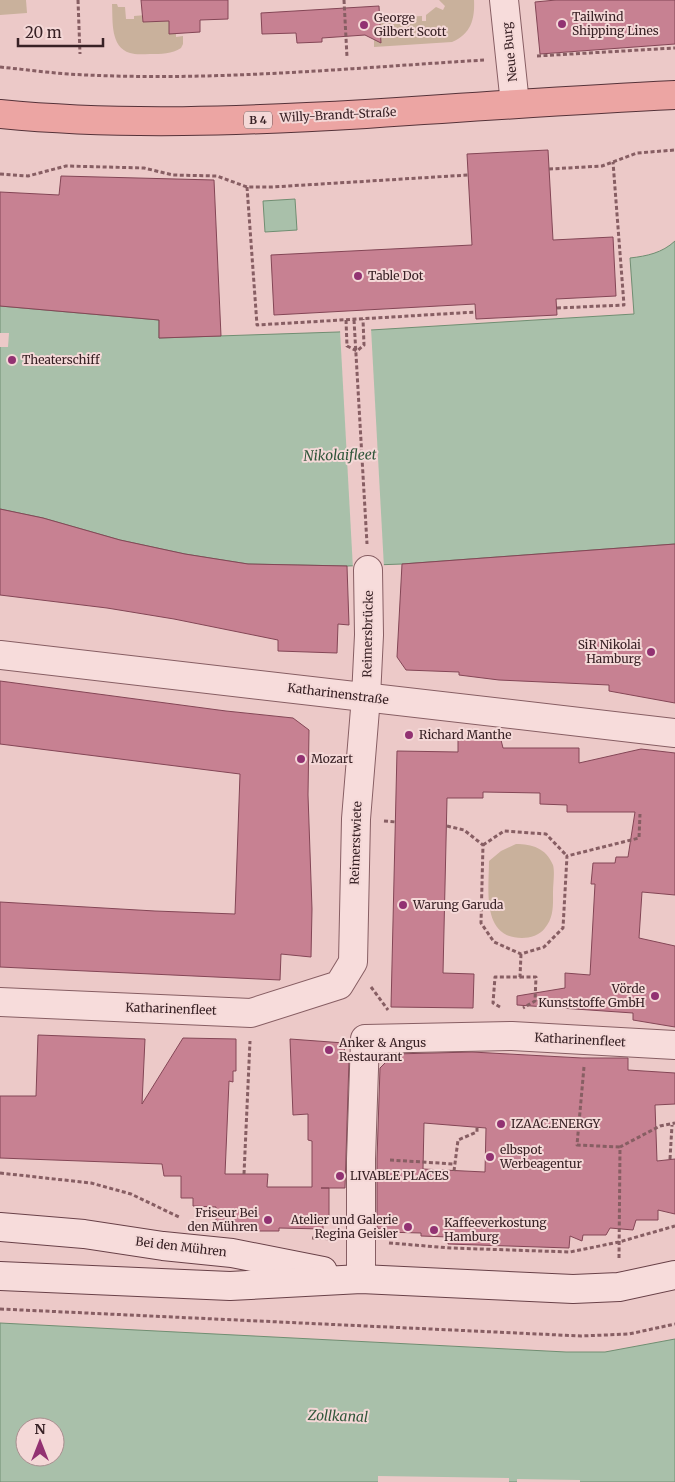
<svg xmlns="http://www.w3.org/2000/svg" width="675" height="1482" viewBox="0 0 675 1482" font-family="Merriweather,serif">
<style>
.green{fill:#c9b19c}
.water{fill:#a9c0aa;stroke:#708e72;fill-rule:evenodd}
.pier{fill:#ecc9c8}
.building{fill:#c78192;stroke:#844656;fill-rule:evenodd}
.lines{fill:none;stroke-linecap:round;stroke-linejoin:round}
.street-casing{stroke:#875e63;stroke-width:30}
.secondary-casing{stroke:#694148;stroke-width:30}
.primary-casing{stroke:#553239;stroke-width:30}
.path{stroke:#875e63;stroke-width:3;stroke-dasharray:4 2.5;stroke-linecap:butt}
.street{stroke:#f7dcdb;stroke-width:28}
.secondary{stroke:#f7dcdb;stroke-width:28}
.primary{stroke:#eca5a3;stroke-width:28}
.poi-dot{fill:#923272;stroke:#f4d8d7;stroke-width:2}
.labels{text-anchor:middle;stroke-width:4;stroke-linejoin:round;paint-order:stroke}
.shield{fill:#f4d8d7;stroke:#70585a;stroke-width:1}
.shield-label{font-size:11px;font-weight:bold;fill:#382125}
.poi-label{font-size:12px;fill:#382125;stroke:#f4d8d7;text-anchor:start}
.street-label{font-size:12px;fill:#382125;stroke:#f4d8d7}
.water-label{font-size:14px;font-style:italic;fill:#31573b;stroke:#f4d8d7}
</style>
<rect width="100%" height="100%" fill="#ecc9c8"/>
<g class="green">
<polygon points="0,0 26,0 27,13 0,15"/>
<path d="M439,0H474C475,19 471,34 452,42L374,47V39L381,38L380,18L399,17V21H403V17L422,16V21H426V15L436,7L443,10L445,6Z"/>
<path d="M112,4H117L118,7H125L126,19H134V16L146,15V17H142L143,22L169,21V33H176V37L183,36V44L181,48C172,54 161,54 150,54C144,54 136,55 130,53C110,47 113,21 112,4Z"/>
<path d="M516,844C532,844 546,848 553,865C555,872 553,884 553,892C553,905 554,917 545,928C540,935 530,938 522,938C481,938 489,889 489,861L501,851Z"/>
</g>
<g class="water">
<polygon points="295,199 297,230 265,232 263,201"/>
<path d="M675,241V544L402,564L347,566L248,564L185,554L120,540L43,518L0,509V306L159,320V338L338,332L634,314L630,258C647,256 662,253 675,241Z"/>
<path d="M0,1323L566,1352H605L675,1339V1482H0ZM25,1427H55V1457H25Z"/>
</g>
<g class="pier">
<polygon points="371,328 384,568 353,569 340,330"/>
<polygon points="0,333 9,333 8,347 0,347"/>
<polygon points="378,1476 509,1478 509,1482 378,1482"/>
<polygon points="517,1479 580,1480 580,1482 517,1482"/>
</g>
<g class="building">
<polygon points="141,0 228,0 228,19 200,20 200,32 169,34 169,21 143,22"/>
<polygon points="556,0 675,0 675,44 540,54 535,2"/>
<polygon points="379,6 381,43 365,35 322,38 322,42 297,43 296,33 262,34 261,13"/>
<polygon points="548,150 553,240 613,237 616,296 556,299 557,315 476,319 475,304 274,315 271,255 472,245 467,154"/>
<polygon points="61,176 214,180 221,336 159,338 159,320 0,306 0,192 59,195"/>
<polygon points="0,509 43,518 120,540 185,554 248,564 347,566 349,625 338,624 337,653 278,651 278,640 174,619 107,608 0,595"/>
<polygon points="675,544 675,703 609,691 609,685 499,680 459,675 459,672 406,670 397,657 402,564"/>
<polygon points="0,681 226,711 293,718 309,730 308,795 312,909 311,957 281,954 280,980 0,967 0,902 155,911 235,914 240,774 0,744"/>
<polygon points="458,739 501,740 503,748 579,748 579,763 641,749 675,753 675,895 642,892 639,938 675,946 675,1027 633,1020 633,1013 517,1005 517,996 565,988 565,973 590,975 595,884 591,884 593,863 615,863 616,857 628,857 635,812 567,812 567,805 540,804 540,793 483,792 483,798 447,798 443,973 474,974 473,1008 391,1007 397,751 458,752"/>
<polygon points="38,1035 145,1039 142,1104 183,1038 236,1039 236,1071 233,1071 233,1082 229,1081 225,1174 268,1174 267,1187 312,1187 312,1141 308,1140 308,1114 293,1115 290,1039 344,1043 345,1061 349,1060 345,1188 321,1188 329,1188 329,1218 323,1218 323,1229 279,1228 279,1231 249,1231 231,1229 231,1222 216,1222 216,1207 193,1206 193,1198 181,1198 181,1176 164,1176 162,1164 0,1158 0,1096 36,1096"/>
<path d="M472,1052L582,1058H628V1070L675,1073V1104L655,1105L657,1161L675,1159V1214L658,1210V1220H636L633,1230L610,1228L606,1235H583L582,1241L570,1236L569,1248L448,1244L449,1237L421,1236V1233L383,1232L377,1227V1159L380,1068L394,1054ZM424,1123L486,1128L485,1172L423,1169Z"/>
</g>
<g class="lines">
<g class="street-casing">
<g id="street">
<polyline points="504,0 515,104"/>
<polyline points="0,655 675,733"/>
<polyline points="0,1002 251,1013 339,985 353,962 356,819 366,697 369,635 368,570"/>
<polyline points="361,1279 361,1159 365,1039 512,1036 675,1045"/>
</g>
</g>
<g class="secondary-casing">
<g id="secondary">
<polyline points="0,1227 84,1234 163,1246 232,1253 323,1271"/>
<polyline points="0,1276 230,1286 361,1279 573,1289 619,1287 675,1275"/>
</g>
</g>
<g class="primary-casing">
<path id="primary" d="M0,114C122,126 244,121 366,114C469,107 572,100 675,95"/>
</g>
<g class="path">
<polyline points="78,0 80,54"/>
<polyline points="344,0 347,57"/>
<polyline points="537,56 675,48"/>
<path d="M0,67C29,70 58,74 87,75C219,81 352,68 484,60"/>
<polyline points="549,169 602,166 637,153 675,150"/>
<polyline points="0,174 28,176 66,166 144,168 173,175 217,176 247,187 272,187 468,175"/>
<polyline points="247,187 257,325 476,312"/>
<polyline points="557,308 624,305 613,162"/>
<polyline points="346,320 347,346 357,351 364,345 363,319"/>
<polyline points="354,320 367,544"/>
<polyline points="384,821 396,822"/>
<polyline points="447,826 464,830 483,845 481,923 494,942 521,954 544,947 563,928 567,856 639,838 640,814"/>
<polyline points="483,845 504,831 546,834 567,856"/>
<polyline points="520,977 536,977 535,1001 523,1008"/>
<polyline points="371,987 388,1010"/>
<polyline points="500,1007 493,1003 495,977 520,977 521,954"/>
<polyline points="584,1067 577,1145 620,1147"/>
<polyline points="670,1159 672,1125"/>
<polyline points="390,1160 454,1164"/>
<polyline points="454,1171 458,1140 477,1132 477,1126"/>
<polyline points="0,1173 91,1183 131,1194 181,1218"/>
<polyline points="244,1174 250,1041"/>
<polyline points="312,1238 333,1239"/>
<polyline points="389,1243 451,1248 570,1252 619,1242 675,1226"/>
<polyline points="619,1258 620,1147 660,1126 675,1123"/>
<polyline points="0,1309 581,1336 629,1334 675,1324"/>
</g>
<use href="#street" class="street"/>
<use href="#secondary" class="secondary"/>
<use href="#primary" class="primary"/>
</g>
<g class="poi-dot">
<circle cx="562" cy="24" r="5"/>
<circle cx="364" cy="25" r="5"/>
<circle cx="358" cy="276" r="5"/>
<circle cx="12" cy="360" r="5"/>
<circle cx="651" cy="652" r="5"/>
<circle cx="409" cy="735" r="5"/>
<circle cx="301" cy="759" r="5"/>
<circle cx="403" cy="905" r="5"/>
<circle cx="655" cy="996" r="5"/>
<circle cx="329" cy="1050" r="5"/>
<circle cx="501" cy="1124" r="5"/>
<circle cx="490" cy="1157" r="5"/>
<circle cx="340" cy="1176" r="5"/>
<circle cx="268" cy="1220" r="5"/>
<circle cx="408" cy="1227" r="5"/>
<circle cx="434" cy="1230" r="5"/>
</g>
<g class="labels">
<rect class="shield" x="244" y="111.5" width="28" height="17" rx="4"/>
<g class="shield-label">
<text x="258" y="124">B 4</text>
</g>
<g class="poi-label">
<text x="572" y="21">Tailwind<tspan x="572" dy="14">Shipping Lines</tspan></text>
<text x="374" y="22">George<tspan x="374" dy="14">Gilbert Scott</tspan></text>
<text x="368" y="280">Table Dot</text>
<text x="22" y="364">Theaterschiff</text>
<text x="641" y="649" text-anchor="end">SiR Nikolai<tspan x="641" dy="14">Hamburg</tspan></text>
<text x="419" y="739">Richard Manthe</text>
<text x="311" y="763">Mozart</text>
<text x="413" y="909">Warung Garuda</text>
<text x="645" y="993" text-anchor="end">Vörde<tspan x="645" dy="14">Kunststoffe GmbH</tspan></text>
<text x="339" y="1047">Anker &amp; Angus<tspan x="339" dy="14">Restaurant</tspan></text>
<text x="511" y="1128">IZAAC.ENERGY</text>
<text x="500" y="1154">elbspot<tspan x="500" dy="14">Werbeagentur</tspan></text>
<text x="350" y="1180">LIVABLE PLACES</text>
<text x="258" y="1217" text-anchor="end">Friseur Bei<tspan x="258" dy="14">den Mühren</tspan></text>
<text x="398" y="1224" text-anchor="end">Atelier und Galerie<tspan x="398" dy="14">Regina Geisler</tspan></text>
<text x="444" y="1227">Kaffeeverkostung<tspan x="444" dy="14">Hamburg</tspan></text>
</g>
<g class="street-label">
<text transform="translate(510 52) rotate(-96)" y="4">Neue Burg</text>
<text transform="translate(338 115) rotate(-3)" y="4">Willy-Brandt-Straße</text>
<text transform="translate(368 634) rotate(-89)" y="4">Reimersbrücke</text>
<text transform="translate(338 694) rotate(7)" y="4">Katharinenstraße</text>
<text transform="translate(356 843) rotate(-88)" y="4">Reimerstwiete</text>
<text transform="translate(171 1009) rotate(2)" y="4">Katharinenfleet</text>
<text transform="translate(580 1040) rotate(3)" y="4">Katharinenfleet</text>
<text transform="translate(181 1247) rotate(7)" y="4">Bei den Mühren</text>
</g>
<g class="water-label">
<text transform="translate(340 455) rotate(-1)" y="5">Nikolaifleet</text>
<text transform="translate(338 1416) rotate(2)" y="5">Zollkanal</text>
</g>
</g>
<g transform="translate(40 1442)"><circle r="24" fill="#f4d8d7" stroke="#a98f90"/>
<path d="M0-4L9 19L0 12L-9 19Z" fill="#923272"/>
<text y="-8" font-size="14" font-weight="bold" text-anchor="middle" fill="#382125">N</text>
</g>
<path d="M18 38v8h85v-8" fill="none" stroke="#382125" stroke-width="2.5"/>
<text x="25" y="38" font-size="15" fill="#382125" stroke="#f4d8d7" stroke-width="4" paint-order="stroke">20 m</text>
</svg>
